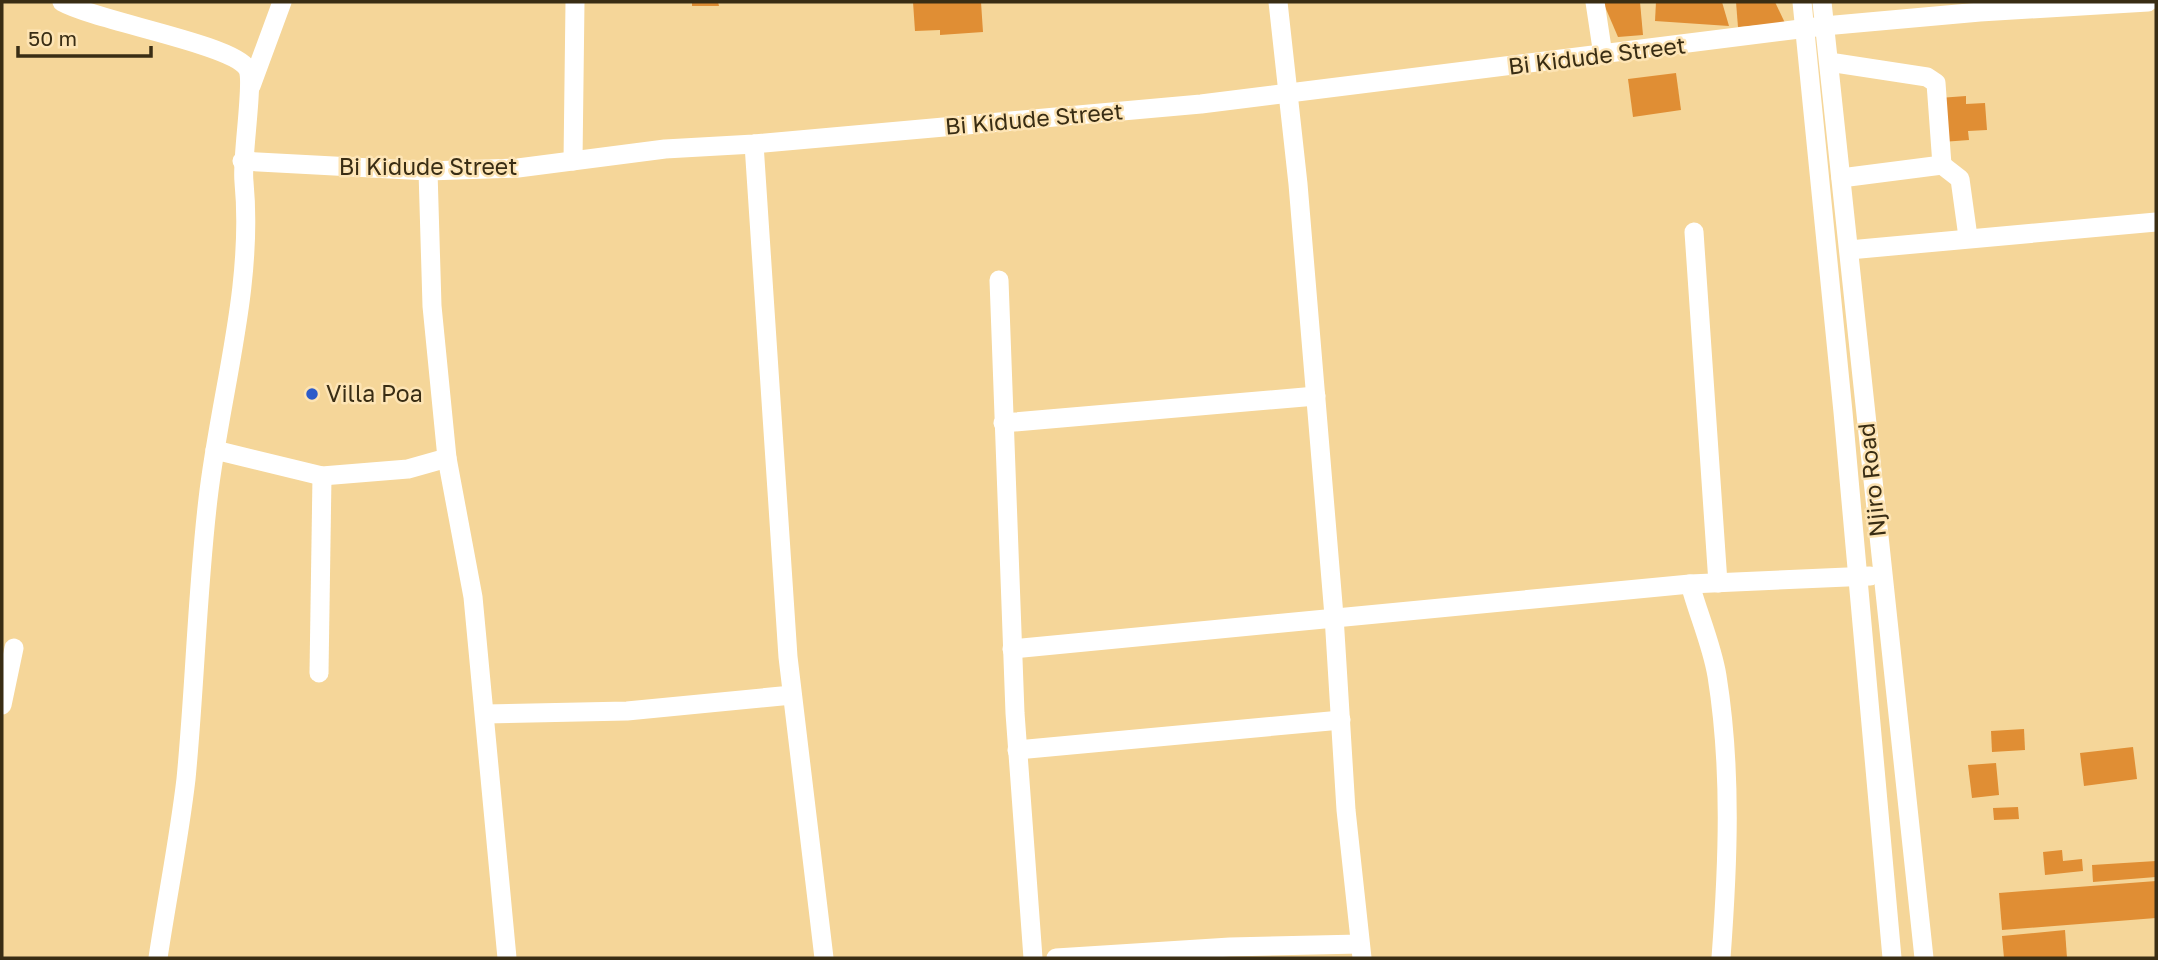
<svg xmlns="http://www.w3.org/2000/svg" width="2158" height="960" viewBox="0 0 2158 960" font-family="'Golos Text',sans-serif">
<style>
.building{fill:#e08e34}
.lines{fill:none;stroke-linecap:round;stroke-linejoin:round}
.minor{stroke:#fff;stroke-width:19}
.poi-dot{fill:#2c5bc9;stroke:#fde4b4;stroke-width:2.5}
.labels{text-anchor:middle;stroke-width:5;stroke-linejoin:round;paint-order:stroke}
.street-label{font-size:23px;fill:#392d14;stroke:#fde4b4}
.poi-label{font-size:23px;fill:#392d14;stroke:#fde4b4;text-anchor:start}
</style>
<rect width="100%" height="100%" fill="#f5d699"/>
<g class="building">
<polygon points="692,2 718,2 719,6 692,6"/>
<polygon points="913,2 981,2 983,32 940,35 940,30 915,31"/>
<polygon points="1603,2 1640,2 1643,35 1618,37"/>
<polygon points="1656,2 1722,2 1729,26 1655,21"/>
<polygon points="1736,2 1775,2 1785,23 1738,27"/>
<polygon points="1676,73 1681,110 1633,117 1628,79"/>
<polygon points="1966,96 1966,104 1985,103 1987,130 1968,131 1969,140 1942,142 1939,98"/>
<polygon points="2024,729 2025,750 1992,752 1991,731"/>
<polygon points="2133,747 2137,779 2084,786 2080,753"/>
<polygon points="1996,763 1999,795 1972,798 1968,765"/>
<polygon points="2018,807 2019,819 1994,820 1993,808"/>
<polygon points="2062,850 2063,861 2082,859 2083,871 2045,875 2043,852"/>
<polygon points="2156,861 2156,877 2093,882 2092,865"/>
<polygon points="2156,881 2156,918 2002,930 1999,893"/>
<polygon points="2065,930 2067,958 2004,958 2002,936"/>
</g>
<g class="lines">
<g class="minor">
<path d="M62,2C96,21 232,44 247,68C255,80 241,158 244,182C254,288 220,394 208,499C197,592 195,686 186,779C179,839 167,898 158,958"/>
<polyline points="1278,2 1298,184 1334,616 1346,810 1362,958"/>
<polyline points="1595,2 1603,55"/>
<polyline points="1802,2 1843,412 1892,958"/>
<polyline points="1822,2 1924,958"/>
<polyline points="1829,62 1927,77 1936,83 1942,165"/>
<polyline points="251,86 282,2"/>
<polyline points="754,144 788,657 824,958"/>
<polyline points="242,161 428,171 518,168 665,149 754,144 1201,104 1824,26 1980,12 2148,2"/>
<polyline points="573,161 575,2"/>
<polyline points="428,171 432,306 447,458 473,597 507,958"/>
<polyline points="1841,178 1942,165 1960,179 1968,237"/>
<polyline points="1694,232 1718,583"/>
<polyline points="1849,250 2156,222"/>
<polyline points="999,280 1015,713 1033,958"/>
<polyline points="1003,423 1316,396"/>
<polyline points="215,450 322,476 408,469 447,458"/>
<path d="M1690,584C1698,614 1712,645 1717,676C1732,770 1728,864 1721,958"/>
<polyline points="1012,649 1690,584 1870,576"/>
<polyline points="319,673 322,476"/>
<polyline points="2,705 14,648"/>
<polyline points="485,714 627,711 792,695"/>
<polyline points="1017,750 1341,720"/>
<polyline points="1056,958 1230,947 1360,944"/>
</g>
</g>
<circle class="poi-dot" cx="312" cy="394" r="7"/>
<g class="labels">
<g class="street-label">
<text transform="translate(1597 56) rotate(-7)" y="8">Bi Kidude Street</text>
<text transform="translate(1034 119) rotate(-5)" y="8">Bi Kidude Street</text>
<text x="428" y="175">Bi Kidude Street</text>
<text transform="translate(1872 480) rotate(-96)" y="8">Njiro Road</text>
</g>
<g class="poi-label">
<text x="326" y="402">Villa Poa</text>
</g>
</g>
<rect width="2158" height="960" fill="none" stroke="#392d14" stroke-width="7"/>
<path d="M18 46v10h133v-10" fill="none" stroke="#392d14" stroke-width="3.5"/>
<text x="28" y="46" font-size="21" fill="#392d14" stroke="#fde4b4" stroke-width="5" paint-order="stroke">50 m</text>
</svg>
